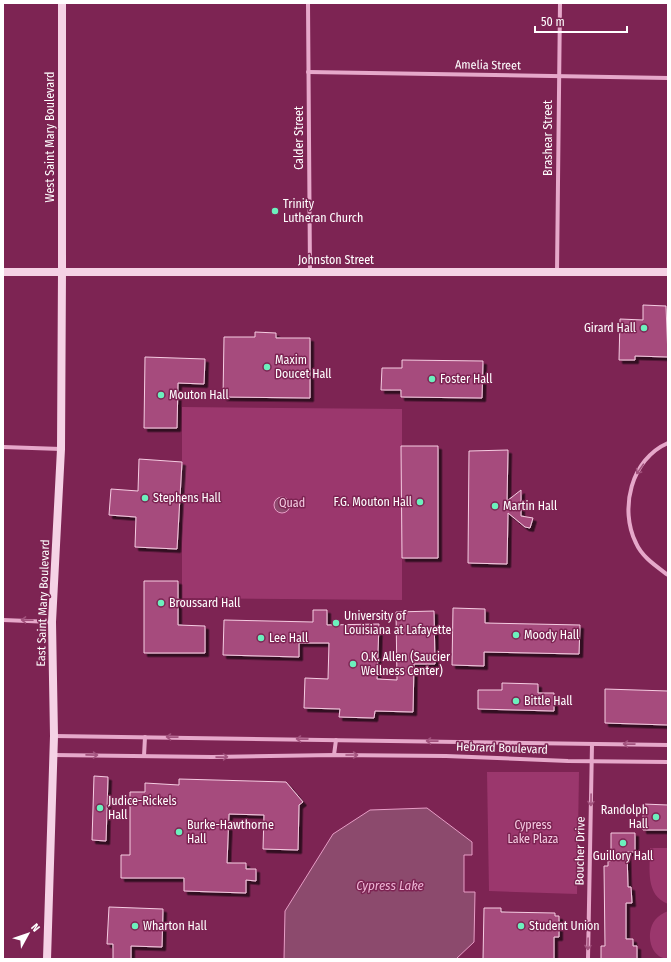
<svg xmlns="http://www.w3.org/2000/svg" width="671" height="962" viewBox="0 0 671 962" font-family="'Fira Sans Condensed',sans-serif">
<style>
.green{fill:#9b376d}
.water{fill:#8c4a6d;stroke:#e79dc6}
.building{fill:#a64c7d;stroke:#f5cce2;filter:url(#shadow)}
.lines{fill:none;stroke-linecap:round;stroke-linejoin:round}
.street{stroke:#e6a8ca;stroke-width:4}
.secondary{stroke:#f5d2e5;stroke-width:8}
.oneway{stroke:#a2527d}
.poi-dot{fill:#6cf0bd;stroke:#7d2453;stroke-width:1.5}
.labels{text-anchor:middle;stroke-width:3;stroke-linejoin:round;paint-order:stroke}
.street-label{font-size:12px;fill:#fff;stroke:#7d2453}
.poi-label{font-size:12px;fill:#fff;stroke:#7d2453;text-anchor:start}
.park-label{font-size:12px;fill:#f5cce2;stroke:#7d2453}
.water-label{font-size:13px;font-style:italic;fill:#edb4d4;stroke:#7d2453}
</style>
<defs>
<filter id="shadow"><feDropShadow dx="3.5" dy="3.5" stdDeviation="0" flood-color="#0009"/></filter>
</defs>
<rect width="100%" height="100%" fill="#7d2453"/>
<g class="green">
<polygon points="182,407 402,409 402,600 182,598"/>
<polygon points="487,772 579,772 577,894 489,891"/>
<path d="M650,848H668V904C645,895 650,869 650,848Z"/>
<path d="M668,911V959C650,958 645,933 655,920C658,916 663,913 668,911Z"/>
</g>
<g class="water">
<circle cx="282" cy="505" r="8"/>
<polygon points="427,808 472,842 472,855 464,855 464,892 475,892 474,942 456,959 284,959 285,911 333,834 370,810"/>
</g>
<g class="building">
<polygon points="643,305 666,306 668,357 635,356 635,360 619,360 620,319 643,320"/>
<polygon points="255,332 276,333 276,338 310,338 310,398 223,397 224,337 255,337"/>
<polygon points="145,357 205,359 204,384 178,383 177,428 144,428"/>
<polygon points="402,360 483,361 482,398 401,397 401,390 381,390 382,368 402,368"/>
<polygon points="401,446 438,446 438,558 402,558"/>
<polygon points="508,450 507,501 521,490 521,516 533,518 530,528 525,527 508,513 507,564 468,563 469,451"/>
<polygon points="139,459 182,462 177,549 135,547 136,517 109,515 111,489 138,491"/>
<polygon points="144,581 178,581 178,625 205,626 205,653 144,653"/>
<polygon points="453,608 485,609 485,623 580,625 579,654 484,652 484,666 452,665"/>
<polygon points="313,610 327,610 327,625 379,624 377,679 397,680 396,612 434,611 435,664 414,664 413,712 375,711 374,718 339,717 340,709 304,708 305,678 328,679 329,643 299,643 299,657 223,655 224,620 313,622"/>
<polygon points="502,683 538,684 538,693 554,693 554,711 478,709 478,690 502,690"/>
<polygon points="605,689 668,691 668,725 605,723"/>
<polygon points="94,776 108,777 106,841 92,840"/>
<polygon points="179,779 286,782 303,802 299,805 298,850 263,849 264,815 229,814 227,863 246,863 246,869 256,869 256,881 246,880 246,893 184,891 184,878 121,878 121,855 130,855 130,792 145,792 145,783 179,785"/>
<polygon points="643,804 668,805 668,830 643,830"/>
<polygon points="611,833 635,833 635,852 627,852 628,887 631,887 632,903 626,903 626,939 633,939 633,946 637,946 637,959 601,959 601,946 605,946 604,866 608,866 608,861 611,861"/>
<polygon points="109,907 163,909 162,947 131,946 131,959 113,959 113,944 107,944"/>
<polygon points="484,908 501,908 501,912 555,913 555,916 559,916 559,937 554,937 554,959 483,959"/>
</g>
<g class="lines">
<g class="street">
<polyline points="308,3 310,272"/>
<polyline points="308,72 668,78"/>
<polyline points="557,272 560,3"/>
<path d="M668,443C631,459 619,509 636,543C642,557 656,566 668,575"/>
<polyline points="3,447 61,449"/>
<polyline points="3,620 52,622"/>
<polyline points="54,736 668,745"/>
<polyline points="53,755 212,757 334,755 446,756 568,761 668,762"/>
<polyline points="334,755 336,740"/>
<polyline points="144,756 145,737"/>
<polyline points="588,959 592,744"/>
</g>
<g class="secondary">
<polyline points="3,272 668,272"/>
<polyline points="47,959 54,736 52,622 61,449 62,271 62,3"/>
</g>
</g>
<defs><path id="oneway-shaft" d="M-6 0H5M1.5-3L5.5 0L1.5 3" fill="none" stroke-width="1.6" stroke-linecap="round" stroke-linejoin="round"/></defs>
<g class="oneway">
<use href="#oneway-shaft" transform="translate(640 469) rotate(125)"/>
<use href="#oneway-shaft" transform="translate(27 620) rotate(-178)"/>
<use href="#oneway-shaft" transform="translate(172 737) rotate(-179)"/>
<use href="#oneway-shaft" transform="translate(302 739) rotate(-179)"/>
<use href="#oneway-shaft" transform="translate(432 741) rotate(-179)"/>
<use href="#oneway-shaft" transform="translate(629 744) rotate(-179)"/>
<use href="#oneway-shaft" transform="translate(92 755) rotate(1)"/>
<use href="#oneway-shaft" transform="translate(352 755)"/>
<use href="#oneway-shaft" transform="translate(222 757) rotate(-1)"/>
<use href="#oneway-shaft" transform="translate(591 800) rotate(91)"/>
<use href="#oneway-shaft" transform="translate(588 944) rotate(91)"/>
</g>
<g class="poi-dot">
<circle cx="275" cy="211" r="4"/>
<circle cx="644" cy="328" r="4"/>
<circle cx="267" cy="367" r="4"/>
<circle cx="432" cy="379" r="4"/>
<circle cx="161" cy="395" r="4"/>
<circle cx="145" cy="498" r="4"/>
<circle cx="420" cy="502" r="4"/>
<circle cx="495" cy="506" r="4"/>
<circle cx="161" cy="603" r="4"/>
<circle cx="336" cy="623" r="4"/>
<circle cx="516" cy="635" r="4"/>
<circle cx="261" cy="638" r="4"/>
<circle cx="353" cy="664" r="4"/>
<circle cx="516" cy="701" r="4"/>
<circle cx="100" cy="808" r="4"/>
<circle cx="656" cy="817" r="4"/>
<circle cx="179" cy="832" r="4"/>
<circle cx="623" cy="843" r="4"/>
<circle cx="135" cy="926" r="4"/>
<circle cx="521" cy="926" r="4"/>
</g>
<g class="labels">
<g class="street-label">
<text transform="translate(488 65) rotate(1)" y="4">Amelia Street</text>
<text transform="translate(50 137) rotate(-90)" y="4">West Saint Mary Boulevard</text>
<text transform="translate(299 138) rotate(-90)" y="4">Calder Street</text>
<text transform="translate(548 138) rotate(-90)" y="4">Brashear Street</text>
<text x="336" y="264">Johnston Street</text>
<text transform="translate(43 603) rotate(-88)" y="4">East Saint Mary Boulevard</text>
<text transform="translate(502 748) rotate(2)" y="4">Hebrard Boulevard</text>
<text transform="translate(580 851) rotate(-89)" y="4">Boucher Drive</text>
</g>
<g class="poi-label">
<text x="283" y="208">Trinity<tspan x="283" dy="14">Lutheran Church</tspan></text>
<text x="636" y="332" text-anchor="end">Girard Hall</text>
<text x="275" y="364">Maxim<tspan x="275" dy="14">Doucet Hall</tspan></text>
<text x="440" y="383">Foster Hall</text>
<text x="169" y="399">Mouton Hall</text>
<text x="153" y="502">Stephens Hall</text>
<text x="412" y="506" text-anchor="end">F.G. Mouton Hall</text>
<text x="503" y="510">Martin Hall</text>
<text x="169" y="607">Broussard Hall</text>
<text x="344" y="620">University of<tspan x="344" dy="14">Louisiana at Lafayette</tspan></text>
<text x="524" y="639">Moody Hall</text>
<text x="269" y="642">Lee Hall</text>
<text x="361" y="661">O.K. Allen (Saucier<tspan x="361" dy="14">Wellness Center)</tspan></text>
<text x="524" y="705">Bittle Hall</text>
<text x="108" y="805">Judice-Rickels<tspan x="108" dy="14">Hall</tspan></text>
<text x="648" y="814" text-anchor="end">Randolph<tspan x="648" dy="14">Hall</tspan></text>
<text x="187" y="829">Burke-Hawthorne<tspan x="187" dy="14">Hall</tspan></text>
<text x="623" y="860" text-anchor="middle">Guillory Hall</text>
<text x="143" y="930">Wharton Hall</text>
<text x="529" y="930">Student Union</text>
</g>
<g class="park-label">
<text x="292" y="507">Quad</text>
<text x="533" y="829">Cypress<tspan x="533" dy="14">Lake Plaza</tspan></text>
</g>
<g class="water-label">
<text x="390" y="890">Cypress Lake</text>
</g>
</g>
<rect width="671" height="962" fill="none" stroke="#ffffff" stroke-width="8"/>
<g transform="translate(28 934) rotate(50)" stroke="#7d2453" stroke-width="3" paint-order="stroke">
<path d="M0-3L7 15L0 10L-7 15Z" fill="#ffffff"/>
<text y="-6" font-size="11" font-weight="bold" text-anchor="middle" fill="#ffffff">N</text>
</g>
<path d="M535 26v6h92v-6" fill="none" stroke="#ffffff" stroke-width="2"/>
<text x="541" y="26" font-size="12" fill="#ffffff" stroke="#7d2453" stroke-width="3" paint-order="stroke">50 m</text>
</svg>
